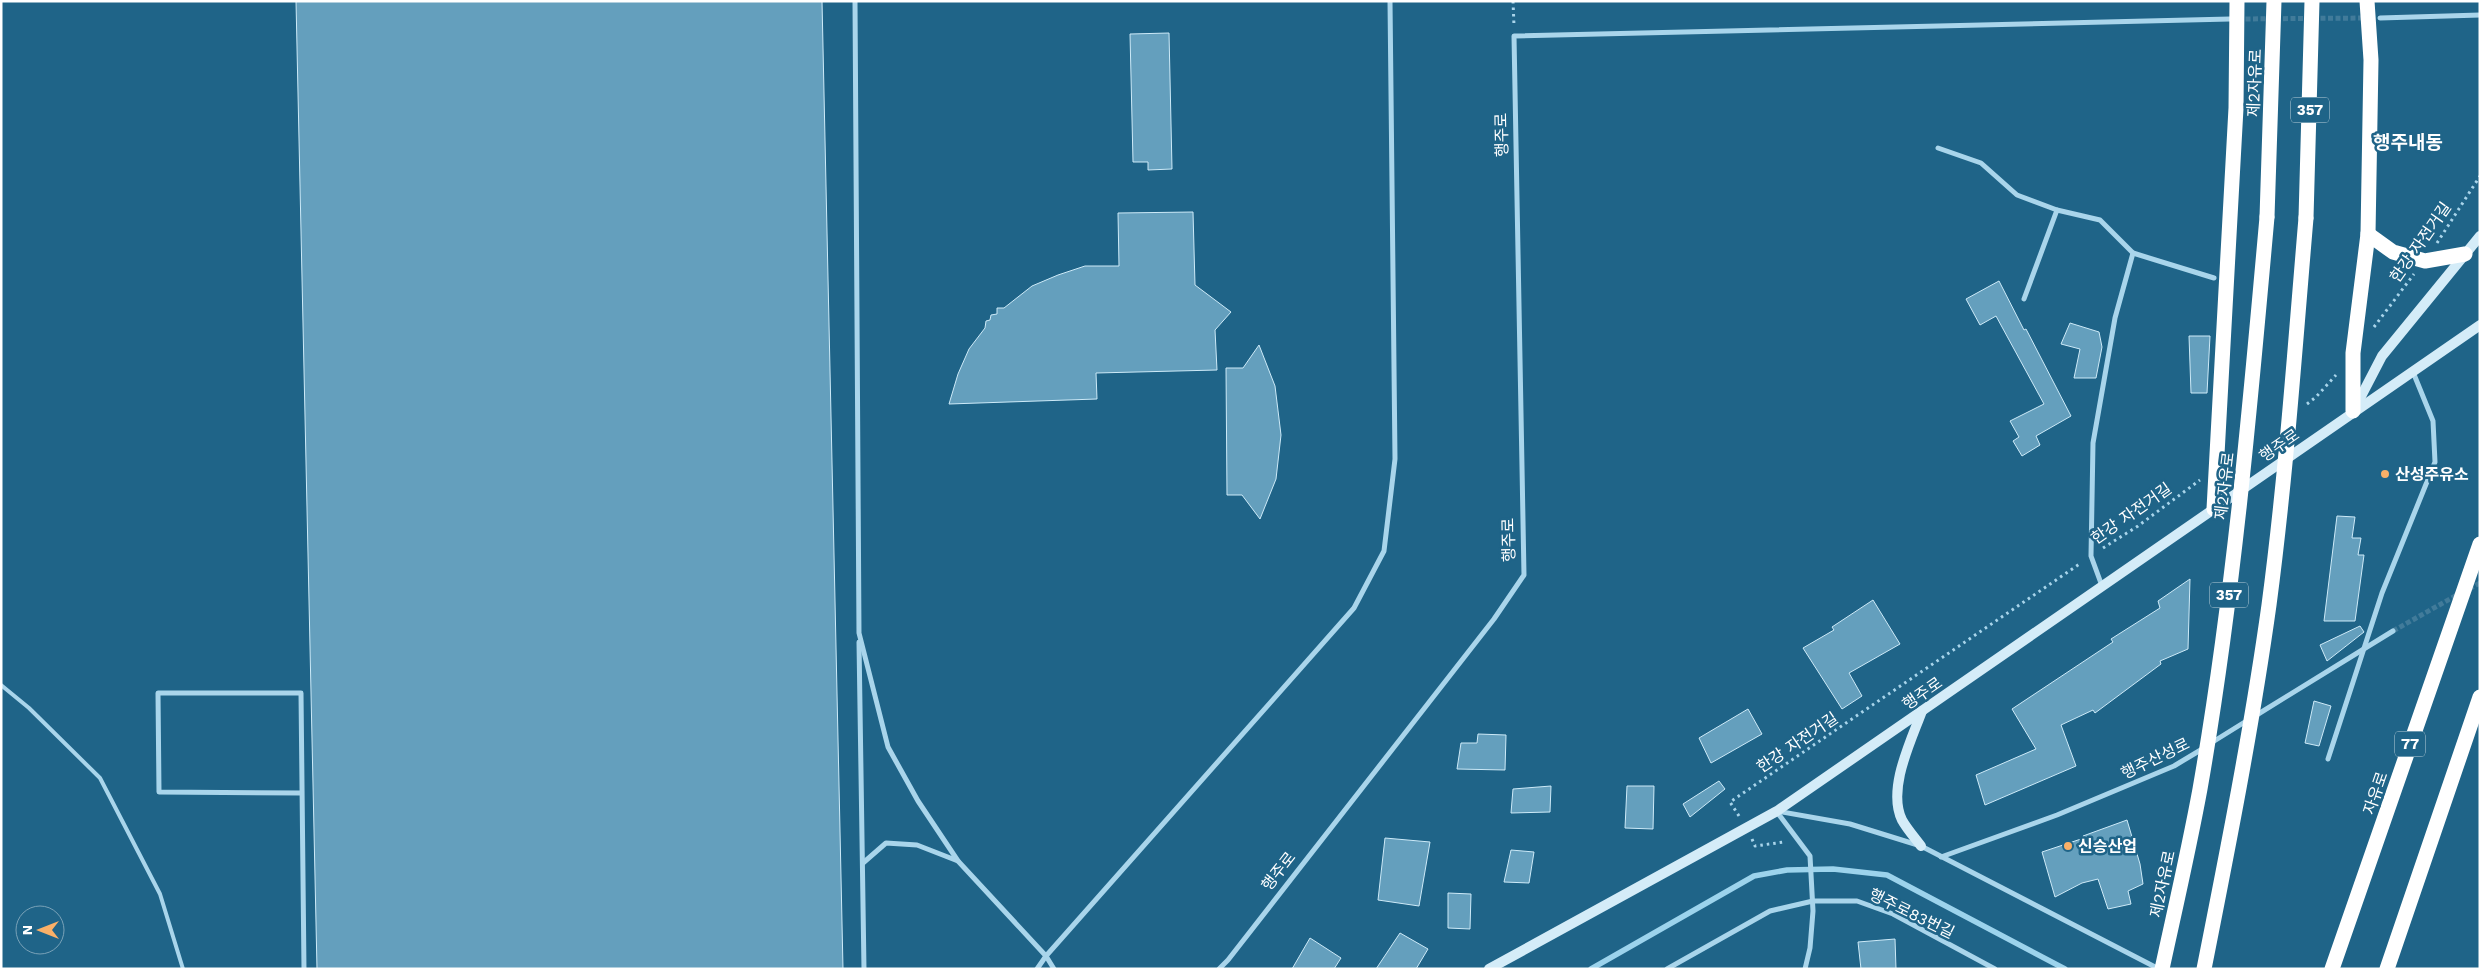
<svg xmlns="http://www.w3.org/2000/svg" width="2481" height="970" viewBox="0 0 2481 970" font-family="'Work Sans','Noto Sans KR',sans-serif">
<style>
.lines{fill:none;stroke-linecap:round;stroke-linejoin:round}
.stream{stroke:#9cd3ec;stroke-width:5.5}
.building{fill:#649fbd;stroke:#cdeaf8}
.street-tunnel{stroke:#417b9a;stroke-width:5;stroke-dasharray:5 2.5;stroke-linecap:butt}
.path{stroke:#a9d5eb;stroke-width:3;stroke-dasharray:2.5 4;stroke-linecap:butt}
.lane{stroke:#a9d5eb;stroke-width:4}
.street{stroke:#a9d5eb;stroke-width:5}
.secondary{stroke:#d4ecf8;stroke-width:10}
.highway{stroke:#fff;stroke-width:15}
.highway-bridge{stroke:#fff;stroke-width:15}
.poi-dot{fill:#f9b068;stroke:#1f6488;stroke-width:2}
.labels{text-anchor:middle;stroke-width:5;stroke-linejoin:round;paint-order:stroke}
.shield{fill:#1f6488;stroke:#bcd0db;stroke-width:1}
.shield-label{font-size:15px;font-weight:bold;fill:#fff}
.street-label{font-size:16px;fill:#fff;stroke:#1f6488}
.poi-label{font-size:16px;font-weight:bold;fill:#fff;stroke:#1f6488;text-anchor:start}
.quarter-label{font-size:19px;font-weight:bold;fill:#fff;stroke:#1f6488}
</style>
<rect width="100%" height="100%" fill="#1f6488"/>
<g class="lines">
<polyline class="stream" points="1591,969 1754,876 1787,870 1833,869 1887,875 2065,969"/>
</g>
<g class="building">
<polygon points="296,1 822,1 843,969 317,969"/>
<polygon points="1169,33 1172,169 1148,170 1148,162 1133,162 1130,34"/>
<polygon points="1193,212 1195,285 1231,312 1215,330 1217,370 1096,373 1097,399 949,404 958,374 969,349 985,328 986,321 990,320 991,315 997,314 997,308 1004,308 1032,286 1058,275 1085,266 1119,266 1118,213"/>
<polygon points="1999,281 2024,330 2026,329 2071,416 2036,436 2040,445 2022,456 2013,441 2019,437 2010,421 2044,404 1996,316 1980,325 1966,299"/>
<polygon points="2070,323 2099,332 2102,347 2096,378 2074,378 2080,349 2061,344"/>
<polygon points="2189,336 2210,336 2207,393 2191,393"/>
<polygon points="1259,345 1275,386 1281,435 1276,479 1260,519 1242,495 1227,495 1226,368 1243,368"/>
<polygon points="2337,516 2355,517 2352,538 2361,538 2358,555 2364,555 2355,621 2324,621"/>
<polygon points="2190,579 2188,649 2160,661 2161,664 2095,713 2093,710 2061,725 2076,766 1985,805 1976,775 2036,749 2012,709 2113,642 2111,639 2160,608 2158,601"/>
<polygon points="1873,600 1900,644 1849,673 1862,696 1842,709 1803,648 1834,630 1832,627"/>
<polygon points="2360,626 2364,632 2327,661 2320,645"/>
<polygon points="2314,701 2331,706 2319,746 2305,743"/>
<polygon points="1748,709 1762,734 1711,763 1699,738"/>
<polygon points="1478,734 1506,735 1505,770 1457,769 1461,743 1477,743"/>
<polygon points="1719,781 1725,789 1690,817 1683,804"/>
<polygon points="1551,786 1550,812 1511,813 1513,789"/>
<polygon points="1627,786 1654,786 1653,829 1625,828"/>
<polygon points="2127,820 2140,864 2143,884 2128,891 2131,904 2108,909 2098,879 2082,883 2055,897 2042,852 2084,838 2083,836"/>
<polygon points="1385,838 1430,842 1419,906 1378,900"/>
<polygon points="1511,850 1534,852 1529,883 1504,882"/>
<polygon points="1448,893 1471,894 1470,929 1448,928"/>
<polygon points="1400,933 1428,949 1416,969 1376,969"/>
<polygon points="1310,938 1341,958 1334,969 1292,969"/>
<polygon points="1895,939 1896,969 1861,969 1858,942"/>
</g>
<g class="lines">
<g class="street-tunnel">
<polyline points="2238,19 2367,18"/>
<polyline points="2469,589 2480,583"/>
<polyline points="2393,631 2457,595"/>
</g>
<g class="path">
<polyline points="1513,1 1514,26"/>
<polyline points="2437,243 2480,176"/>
<polyline points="2374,327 2414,274"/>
<polyline points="2307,404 2316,397 2336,375"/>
<polyline points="2103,548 2138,526 2200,480"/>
<polyline points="1739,816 1730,802 2081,563"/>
<polyline points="1752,839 1755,846 1784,842"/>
</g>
<polyline class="lane" points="1,685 29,708 100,778 160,894 183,969"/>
<g class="street">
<polyline points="855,1 859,633 888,747 918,801 958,861 1046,956 1037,969"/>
<polyline points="2380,18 2480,15"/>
<polyline points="1938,148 1981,163 2017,195 2057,210"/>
<polyline points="2024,299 2057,210 2100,220 2133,253 2214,278"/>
<polyline points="2102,586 2091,556 2093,443 2115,318 2133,253"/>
<polyline points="859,642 864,969"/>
<polyline points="2255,716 2393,631"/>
<polyline points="2211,743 2248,720"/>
<polyline points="2328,759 2382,593 2435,462 2433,421 2413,372"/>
<polyline points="301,793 159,792 158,693 301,693 304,969"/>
<polyline points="1777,811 1850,824 1921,846 2159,969"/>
<polyline points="1777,812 1810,856 1813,911 1810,948 1805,969"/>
<polyline points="1941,857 2057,815 2174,766 2204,748"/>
<polyline points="863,863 886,843 917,845 958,861"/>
<polyline points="1054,969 1046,956 1354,608 1384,551 1395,459 1390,1"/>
<polyline points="1219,969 1228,960 1494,619 1524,575 1514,36 2230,19"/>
<polyline points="1667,969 1770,911 1813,901 1857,901 1893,914 1995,969"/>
</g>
<g class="secondary">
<polyline points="2355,408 2382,356 2480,236"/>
<path d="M1921,846C1915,838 1907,829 1902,820C1887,789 1911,741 1922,711"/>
<polyline points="1489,969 1777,811 2480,325"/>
</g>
<g class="highway">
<polyline points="2267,217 2274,1"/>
<polyline points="2306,218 2312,1"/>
<polyline points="2368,234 2393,252 2425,261 2465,254"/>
<polyline points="2353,411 2353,353 2368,234 2371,60 2367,1"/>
<polyline points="2214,509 2236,108 2237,1"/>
<polyline points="2332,969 2480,544"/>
<polyline points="2387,969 2480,697"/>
</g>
<g class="highway-bridge">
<path d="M2162,969C2175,909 2189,849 2200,789C2233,600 2250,408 2267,217"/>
<path d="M2204,969C2228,848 2252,727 2269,605C2286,477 2295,347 2306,218"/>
</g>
</g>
<g class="poi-dot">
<circle cx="2385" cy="474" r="5"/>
<circle cx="2068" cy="846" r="5"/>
</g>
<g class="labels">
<g class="shield">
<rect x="2291" y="97.5" width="38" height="25" rx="4"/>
<rect x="2210" y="582.5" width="38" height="25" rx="4"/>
<rect x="2395" y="731.5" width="30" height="25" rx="4"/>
</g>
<g class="shield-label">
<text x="2310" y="115">357</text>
<text x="2229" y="600">357</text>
<text x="2410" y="749">77</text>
</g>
<g class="street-label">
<text transform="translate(2254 83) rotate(-88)" y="6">제2자유로</text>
<text transform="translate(1501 135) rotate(-91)" y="6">행주로</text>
<text transform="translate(2420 242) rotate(-55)" y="6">한강 자전거길</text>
<text transform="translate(2279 445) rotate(-35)" y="6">행주로</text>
<text transform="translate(2224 486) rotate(-83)" y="6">제2자유로</text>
<text transform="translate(2131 513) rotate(-35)" y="6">한강 자전거길</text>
<text transform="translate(1508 540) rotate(-91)" y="6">행주로</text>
<text transform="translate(1922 693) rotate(-35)" y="6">행주로</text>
<text transform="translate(1797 742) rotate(-34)" y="6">한강 자전거길</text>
<text transform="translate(2155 758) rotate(-26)" y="6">행주산성로</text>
<text transform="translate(2375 793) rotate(-71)" y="6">자유로</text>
<text transform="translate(1278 871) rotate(-52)" y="6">행주로</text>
<text transform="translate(2162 884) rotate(-78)" y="6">제2자유로</text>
<text transform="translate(1912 913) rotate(26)" y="6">행주로83번길</text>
</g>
<g class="poi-label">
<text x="2395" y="480">산성주유소</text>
<text x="2078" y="852">신승산업</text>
</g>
<g class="quarter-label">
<text x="2408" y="149">행주내동</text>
</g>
</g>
<rect width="2481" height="970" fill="none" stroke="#ffffff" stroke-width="5"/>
<g transform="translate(40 930) rotate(270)"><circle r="24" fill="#1f6488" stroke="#79a2b8"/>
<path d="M0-4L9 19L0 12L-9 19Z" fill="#f9b068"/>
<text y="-8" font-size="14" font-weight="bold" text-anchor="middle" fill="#ffffff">N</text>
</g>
</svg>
